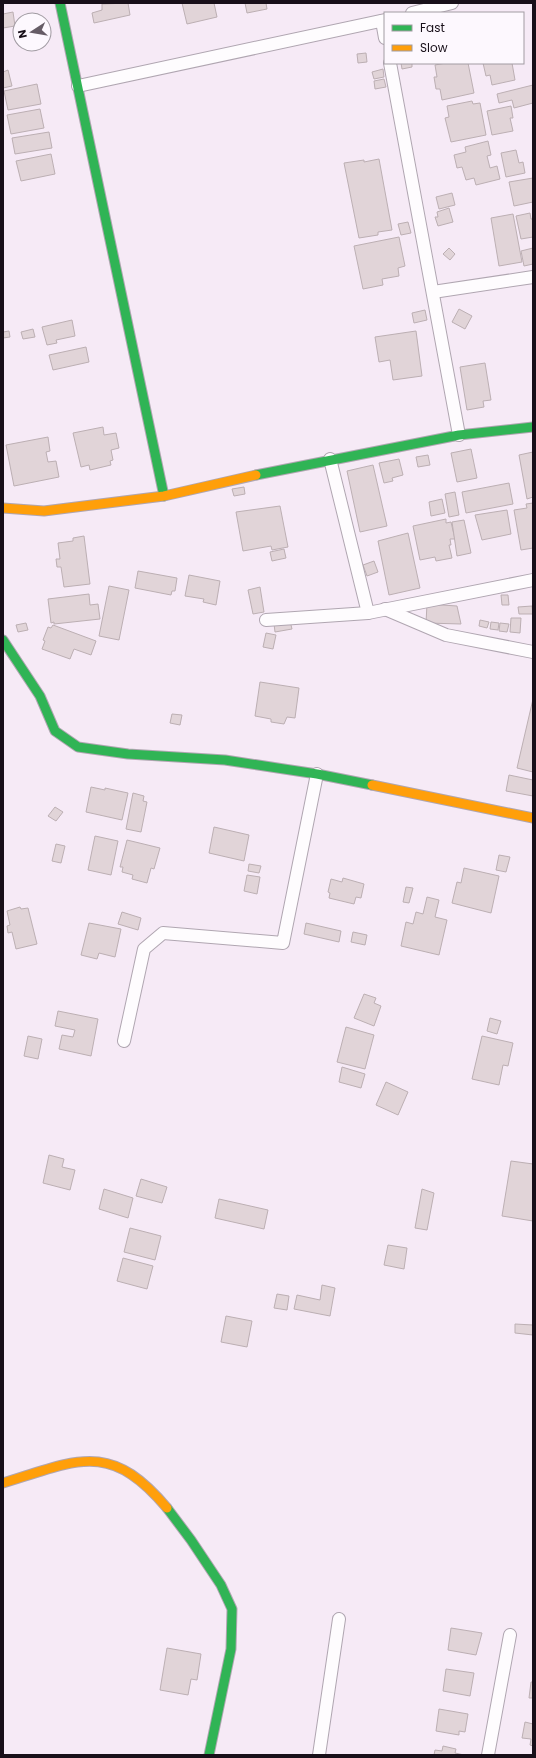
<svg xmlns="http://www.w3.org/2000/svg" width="536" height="1758" viewBox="0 0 536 1758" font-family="Poppins,sans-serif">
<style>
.building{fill:#e1d4d8;stroke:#bcafb3}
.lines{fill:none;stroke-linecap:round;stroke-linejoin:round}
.street-casing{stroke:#b0a6b1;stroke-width:14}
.fast-casing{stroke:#b0a6b1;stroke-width:11}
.slow-casing{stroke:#b0a6b1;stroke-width:11}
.street{stroke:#fefcfe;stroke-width:12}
.fast{stroke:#30b455;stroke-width:9}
.slow{stroke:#ff9f0a;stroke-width:9}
</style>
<rect width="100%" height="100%" fill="#f6eaf6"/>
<g class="building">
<polygon points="128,3 130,15 94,23 92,13 102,10 102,4"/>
<polygon points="182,3 214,3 217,17 187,24"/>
<polygon points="245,3 266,3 267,9 247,13"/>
<polygon points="13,12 15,26 3,28 3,14"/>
<polygon points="366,53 367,62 358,63 357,54"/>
<polygon points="401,63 412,63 412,67 402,69"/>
<polygon points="446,63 468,63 474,93 442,100 440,89 436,89 434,77 437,77 435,65"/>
<polygon points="483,63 512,63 515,80 492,85 490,75 486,76"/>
<polygon points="383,69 384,77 374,79 372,72"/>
<polygon points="8,70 12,86 3,88 3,72"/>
<polygon points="384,79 386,87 375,89 374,81"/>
<polygon points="37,84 41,104 8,110 4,91"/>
<polygon points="533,85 533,103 514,108 512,100 499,103 497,94"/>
<polygon points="472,101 473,104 480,103 486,135 451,142 445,118 449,117 447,106"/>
<polygon points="511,106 513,118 510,118 513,131 492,135 487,111"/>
<polygon points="40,109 44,128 11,134 7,115"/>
<polygon points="49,132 52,148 15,154 12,138"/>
<polygon points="488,141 491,155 487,156 490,168 497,166 500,179 476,185 474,178 466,180 462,167 457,168 454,155 466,152 465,147"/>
<polygon points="516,150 519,163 523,162 525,173 506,177 501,153"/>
<polygon points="51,154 55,174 21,181 16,161"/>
<polygon points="379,159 392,230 378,232 378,235 359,238 344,163 364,160 364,162"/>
<polygon points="533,178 533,202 514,206 509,182"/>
<polygon points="452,193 455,205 439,209 436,197"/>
<polygon points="449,208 453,222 438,226 435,217 438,217 437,212"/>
<polygon points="530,213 531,219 533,219 533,237 521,239 516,216"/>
<polygon points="513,214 522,262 499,266 491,218"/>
<polygon points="408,222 411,233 401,235 398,224"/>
<polygon points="399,237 405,266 398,268 399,276 382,279 383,285 363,289 354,246"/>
<polygon points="449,248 455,254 450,260 443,254"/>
<polygon points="533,248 533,264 524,266 521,251"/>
<polygon points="459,309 472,316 465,329 452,322"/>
<polygon points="425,310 427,320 414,323 412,313"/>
<polygon points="72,320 75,336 56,340 57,343 47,345 42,327"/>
<polygon points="33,329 35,337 23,339 21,332"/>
<polygon points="9,331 10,337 3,338 3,332"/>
<polygon points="416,331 422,376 393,380 390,360 379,362 375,337"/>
<polygon points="86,347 89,362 53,370 49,355"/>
<polygon points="485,363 491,400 483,401 484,407 467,410 460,367"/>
<polygon points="103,427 104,435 116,433 119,448 111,450 113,460 110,461 111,465 90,470 89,465 81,467 73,433"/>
<polygon points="48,437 50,451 46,452 48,462 56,461 59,477 14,486 6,445"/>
<polygon points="471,449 477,478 457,482 451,453"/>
<polygon points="533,452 533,497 527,499 519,455"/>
<polygon points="428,455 430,465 418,467 416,457"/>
<polygon points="399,459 403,475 392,478 393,481 384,483 379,463"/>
<polygon points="373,465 387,526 360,532 347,471"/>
<polygon points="509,483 513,504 466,513 462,492"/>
<polygon points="244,487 245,494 234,496 232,489"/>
<polygon points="455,492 459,515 449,517 445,494"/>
<polygon points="442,499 445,513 431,516 429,502"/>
<polygon points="533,503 533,548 521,550 514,510 527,508 526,504"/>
<polygon points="280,506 288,547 272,550 271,546 243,551 236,512"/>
<polygon points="507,510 511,534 482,540 475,515"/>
<polygon points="446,519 446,523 451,522 455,539 450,539 451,545 449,545 452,558 436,561 435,557 420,560 413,526"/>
<polygon points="464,520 471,553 457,556 452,522"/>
<polygon points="408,533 420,588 389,595 378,541"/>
<polygon points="84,536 90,584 64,587 61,567 57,567 56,559 60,559 58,543 73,541 73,538"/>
<polygon points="284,549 286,558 272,561 270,552"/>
<polygon points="374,561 378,572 367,576 363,565"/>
<polygon points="138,571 177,578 175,591 172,591 171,595 135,588"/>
<polygon points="189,575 220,581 216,605 203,602 204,599 185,596"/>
<polygon points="109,586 129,590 119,640 99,636"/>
<polygon points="260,587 264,612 253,614 248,590"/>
<polygon points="89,594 90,605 98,604 100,619 54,624 54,622 51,623 48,599"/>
<polygon points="501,595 508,595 509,605 502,605"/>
<polygon points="427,604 457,606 461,624 426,623"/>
<polygon points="532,606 533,614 519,614 518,607"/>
<polygon points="511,618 521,618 520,633 510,632"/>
<polygon points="480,620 489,622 487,628 479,626"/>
<polygon points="290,621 292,629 275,632 274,624"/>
<polygon points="491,622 499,623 498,630 490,629"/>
<polygon points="26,623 28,630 18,632 16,625"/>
<polygon points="500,623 509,624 507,632 499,631"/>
<polygon points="53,625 96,641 91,655 74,649 70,659 42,649 45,641 43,640 48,627 51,628"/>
<polygon points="266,633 276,635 273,649 263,647"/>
<polygon points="260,682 299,688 295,718 287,717 284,724 271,722 271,719 255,716"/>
<polygon points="533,699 533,772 517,768"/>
<polygon points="172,714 182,715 180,725 170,723"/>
<polygon points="509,775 533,780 533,796 506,791"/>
<polygon points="91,787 105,790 105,788 128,793 122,820 86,812"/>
<polygon points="133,793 144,796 143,801 147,802 141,832 126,829"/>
<polygon points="55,807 63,812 56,821 48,816"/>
<polygon points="214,827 249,835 244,861 209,853"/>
<polygon points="95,836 118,841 111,875 88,870"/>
<polygon points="127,840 160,848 154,869 151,868 147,883 132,879 133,875 122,872 123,867 120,867"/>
<polygon points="56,844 65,846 61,863 52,861"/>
<polygon points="499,855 510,857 506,872 496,870"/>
<polygon points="249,864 261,866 259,873 248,871"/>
<polygon points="464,868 499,876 491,913 452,903 457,882 461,883"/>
<polygon points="247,875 260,877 257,894 244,891"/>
<polygon points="343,878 364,884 361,898 356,897 354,904 329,898 330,893 328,892 331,879 342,882"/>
<polygon points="406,887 413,888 409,903 403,902"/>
<polygon points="427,897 439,900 435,917 447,920 439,955 401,946 406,922 413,924 416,912 423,914"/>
<polygon points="20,907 21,909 28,908 37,944 16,949 12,932 8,933 7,926 10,925 7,911"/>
<polygon points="122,912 141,918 138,930 118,924"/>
<polygon points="89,923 121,929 115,957 99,953 97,959 81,955"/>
<polygon points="306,923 341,931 339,942 304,934"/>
<polygon points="353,932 367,935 365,945 351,942"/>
<polygon points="364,994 376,998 374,1003 381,1006 374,1026 354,1018"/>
<polygon points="58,1011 98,1019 91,1056 59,1049 62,1035 73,1037 75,1030 55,1026"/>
<polygon points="490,1018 501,1021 497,1034 487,1031"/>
<polygon points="346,1027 374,1035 365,1069 337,1062"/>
<polygon points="28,1036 42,1039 38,1059 24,1056"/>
<polygon points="482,1036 513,1043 508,1066 503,1065 499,1085 472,1079"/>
<polygon points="342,1067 365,1074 361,1088 339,1082"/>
<polygon points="386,1082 408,1092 398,1115 376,1105"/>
<polygon points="49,1155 64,1159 62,1167 75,1170 70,1190 43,1183"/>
<polygon points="511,1161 533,1164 533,1221 502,1216"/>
<polygon points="141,1179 167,1187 162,1203 136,1196"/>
<polygon points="104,1189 133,1198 128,1218 99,1209"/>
<polygon points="422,1189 434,1193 427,1230 415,1228"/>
<polygon points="219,1199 268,1210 264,1229 215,1218"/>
<polygon points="130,1228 161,1236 155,1260 124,1252"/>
<polygon points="388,1245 407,1248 404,1269 384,1265"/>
<polygon points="123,1258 153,1266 147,1289 117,1281"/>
<polygon points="322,1285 335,1288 330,1316 294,1309 297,1295 320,1300"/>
<polygon points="277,1294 289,1296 287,1310 274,1308"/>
<polygon points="226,1316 252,1321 247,1347 221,1342"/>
<polygon points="515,1324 533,1325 533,1335 515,1333"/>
<polygon points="451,1628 482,1633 476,1655 448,1650"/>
<polygon points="167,1648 201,1654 197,1680 191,1679 188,1695 160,1690"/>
<polygon points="446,1669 474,1673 470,1696 443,1691"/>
<polygon points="531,1682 533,1682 533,1698 529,1698"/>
<polygon points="439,1709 468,1714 465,1732 459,1731 459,1735 436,1731"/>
<polygon points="525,1722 533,1724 533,1746 530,1745 531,1739 522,1738"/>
<polygon points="443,1746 456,1749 455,1753 464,1755 434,1755 435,1750 442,1751"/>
</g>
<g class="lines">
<g class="street-casing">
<g id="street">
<polyline points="412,13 452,3"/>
<polyline points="382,21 385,38"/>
<polyline points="390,63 459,435"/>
<polyline points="78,86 385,20"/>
<polyline points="433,292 533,277"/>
<polyline points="330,459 368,613"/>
<polyline points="385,609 446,635 533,652"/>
<polyline points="266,620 368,613 533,580"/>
<polyline points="124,1041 144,949 163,933 283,943 317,774"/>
<polyline points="319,1755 339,1619"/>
<polyline points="488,1755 510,1635"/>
</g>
</g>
<g class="fast-casing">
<g id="fast">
<polyline points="60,3 164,496"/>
<polyline points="256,475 459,435 533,427"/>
<polyline points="3,640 40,696 55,731 78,747 128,754 225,760 317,774 372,785"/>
<polyline points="167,1508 191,1540 221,1585 232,1609 231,1649 209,1755"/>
</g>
</g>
<g class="slow-casing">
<g id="slow">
<polyline points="3,508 44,511 164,496 256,475"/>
<polyline points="372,785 533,818"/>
<path d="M3,1483C77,1460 110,1440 167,1508"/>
</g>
</g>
<use href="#street" class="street"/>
<use href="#fast" class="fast"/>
<use href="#slow" class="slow"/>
</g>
<rect width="536" height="1758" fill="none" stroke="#180f19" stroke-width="8"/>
<rect x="384" y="12" width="140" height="52" fill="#fdf8fe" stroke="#a19ba2"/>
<rect x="392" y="25" width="20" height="6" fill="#30b455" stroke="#a19ba2"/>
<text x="420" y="32" font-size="12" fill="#180f19">Fast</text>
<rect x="392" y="45" width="20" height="6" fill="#ff9f0a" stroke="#a19ba2"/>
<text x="420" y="52" font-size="12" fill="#180f19">Slow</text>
<g transform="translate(32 32) rotate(258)"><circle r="19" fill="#fdf8fe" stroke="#a19ba2"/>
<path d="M0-3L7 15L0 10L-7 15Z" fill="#665c66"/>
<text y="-6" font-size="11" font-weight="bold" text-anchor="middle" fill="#180f19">N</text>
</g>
</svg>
